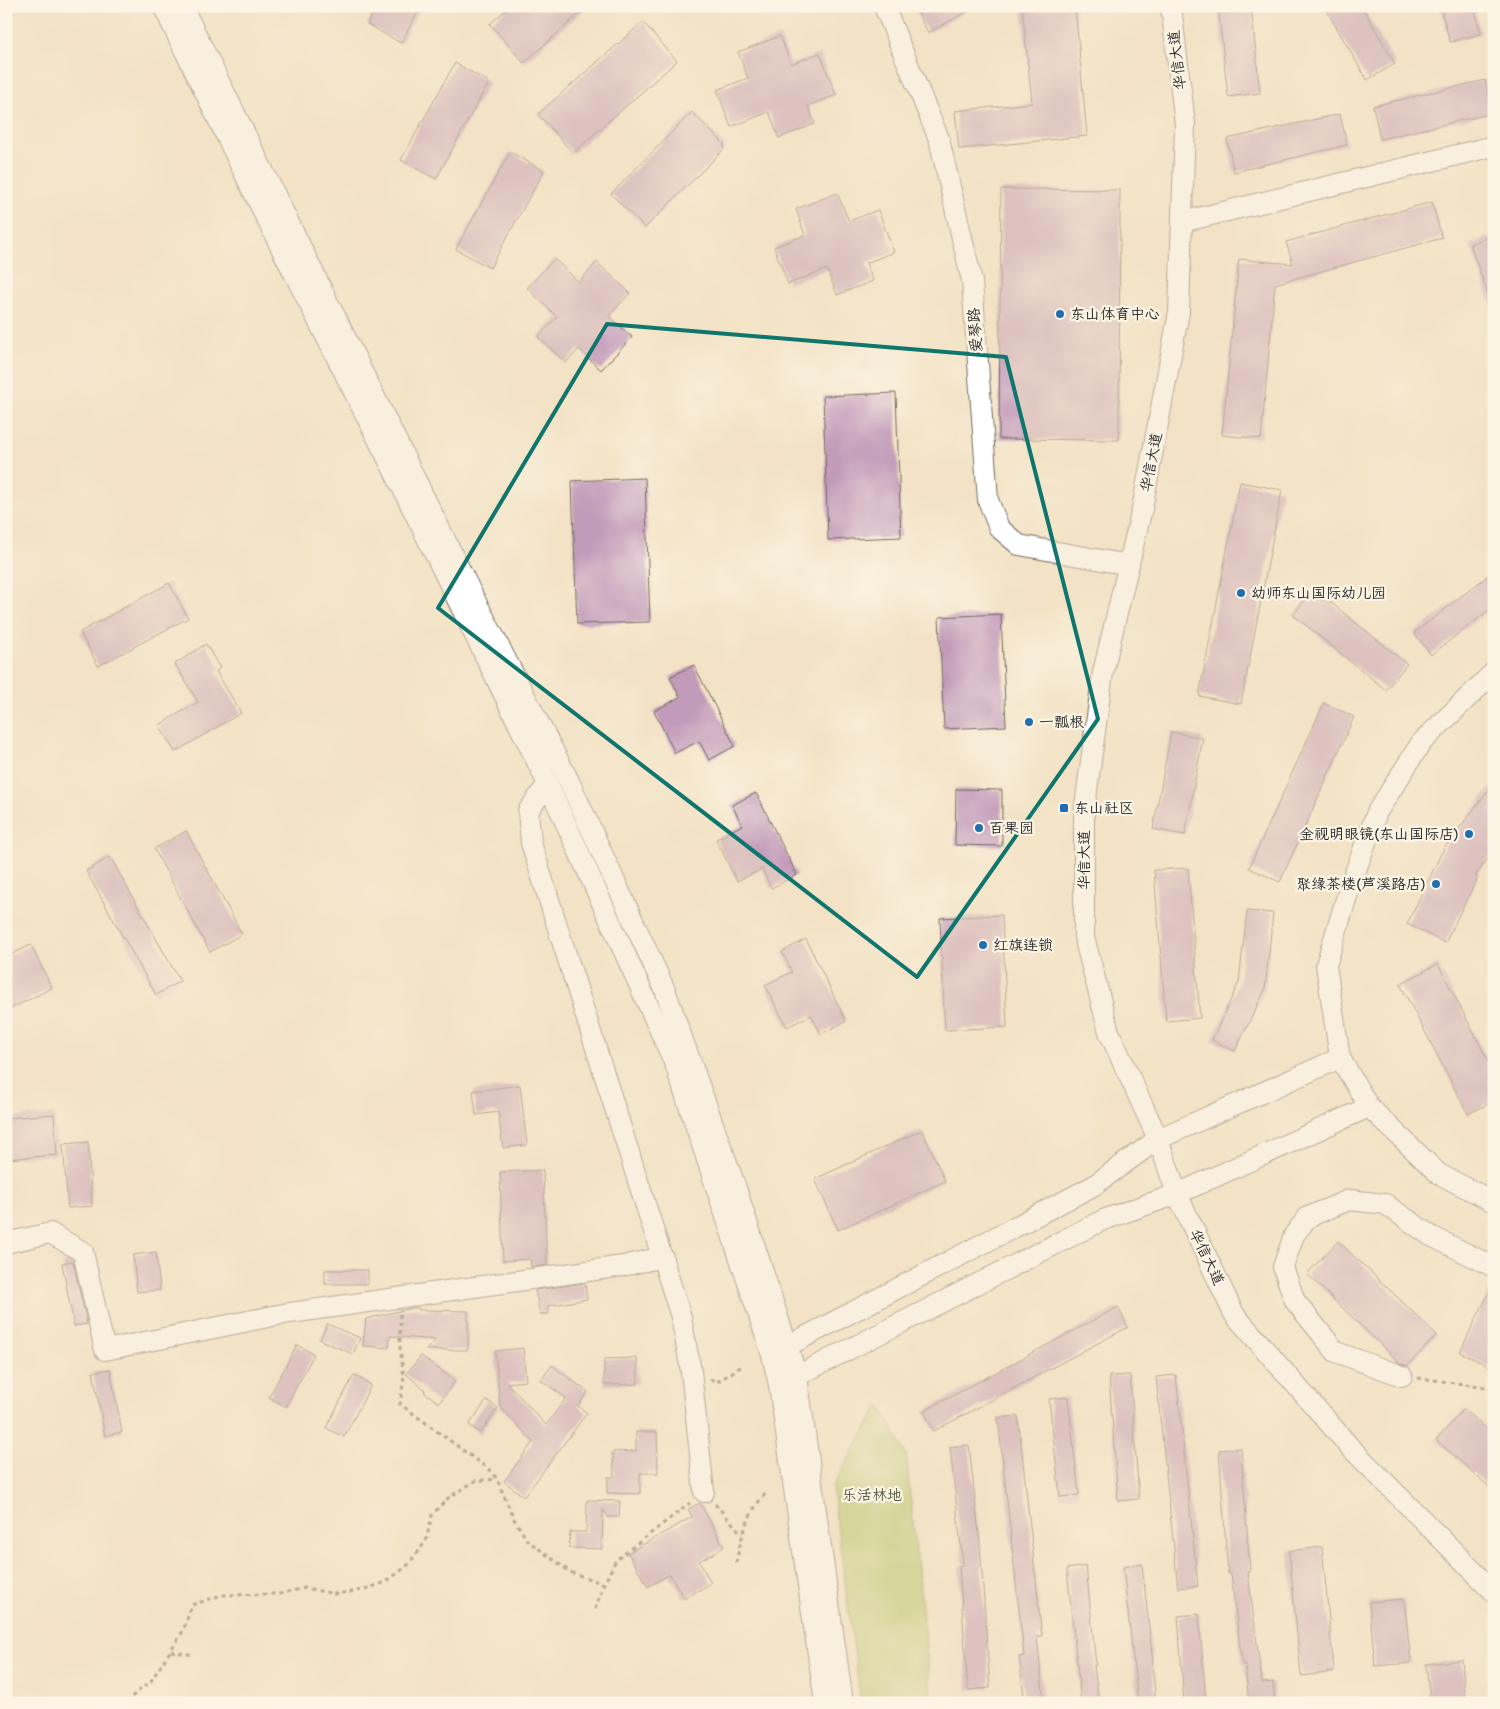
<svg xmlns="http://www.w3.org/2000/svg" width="1500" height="1709" viewBox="0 0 1500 1709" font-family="Pangolin,'LXGW WenKai TC',sans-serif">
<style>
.green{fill:#b3c86c;stroke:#6f7a4c}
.building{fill:#c39bba}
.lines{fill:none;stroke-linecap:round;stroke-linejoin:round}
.minor-casing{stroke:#716b61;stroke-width:22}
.path{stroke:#716b61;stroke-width:3;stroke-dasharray:4 4;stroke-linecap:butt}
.minor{stroke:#fff;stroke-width:20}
.marked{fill:none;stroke:#0f766e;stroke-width:4;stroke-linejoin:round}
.poi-dot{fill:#1f6fb2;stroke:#fcf5e5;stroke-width:2}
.labels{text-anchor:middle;stroke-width:4.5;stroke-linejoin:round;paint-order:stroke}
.street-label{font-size:15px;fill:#2b2b2b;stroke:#fcf5e5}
.poi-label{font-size:15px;fill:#2b2b2b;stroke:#fcf5e5;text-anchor:start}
.park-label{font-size:15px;fill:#545a3e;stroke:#fcf5e5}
</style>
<rect width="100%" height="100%" fill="#fcf5e5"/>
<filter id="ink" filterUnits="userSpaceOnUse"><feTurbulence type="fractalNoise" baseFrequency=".02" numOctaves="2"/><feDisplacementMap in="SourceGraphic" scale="10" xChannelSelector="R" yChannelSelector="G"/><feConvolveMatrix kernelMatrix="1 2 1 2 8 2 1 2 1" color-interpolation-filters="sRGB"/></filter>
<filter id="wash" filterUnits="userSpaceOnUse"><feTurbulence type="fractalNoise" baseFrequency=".0096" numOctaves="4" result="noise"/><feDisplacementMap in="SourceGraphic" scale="20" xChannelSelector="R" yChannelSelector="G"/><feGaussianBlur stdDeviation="1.12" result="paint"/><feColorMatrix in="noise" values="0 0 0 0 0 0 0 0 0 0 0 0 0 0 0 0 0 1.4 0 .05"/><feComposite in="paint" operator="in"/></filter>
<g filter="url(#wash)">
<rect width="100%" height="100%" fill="#f3e2c5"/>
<polygon class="green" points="880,1405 906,1454 932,1703 861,1703 832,1487"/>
<g id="blocks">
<g class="building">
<polygon points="377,6 421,6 401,43 367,24"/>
<polygon points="510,6 588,6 524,63 490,24"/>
<polygon points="914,6 977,6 928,33"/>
<polygon points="1022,6 1075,6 1087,136 959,149 955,111 1032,103"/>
<polygon points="1218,6 1251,6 1260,93 1228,97"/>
<polygon points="1324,6 1362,6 1395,64 1367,80"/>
<polygon points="1440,6 1474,6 1481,34 1450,42"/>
<polygon points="643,22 677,61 573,153 538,114"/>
<polygon points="780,36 791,64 820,53 836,95 808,106 815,124 779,138 769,112 731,127 717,90 748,78 738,52"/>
<polygon points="455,63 489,82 436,179 401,160"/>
<polygon points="1485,80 1493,113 1380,139 1373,106"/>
<polygon points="692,112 724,144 724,149 645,228 611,194"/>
<polygon points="1340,114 1347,145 1234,172 1227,139"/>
<polygon points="510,152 544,171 490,268 456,249"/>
<polygon points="1001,189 1120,190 1119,440 999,439"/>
<polygon points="837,193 849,221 878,210 894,252 866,263 873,281 837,295 827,269 788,284 774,247 805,235 796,209"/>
<polygon points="1432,202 1442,238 1275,284 1261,439 1222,435 1239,259 1293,264 1286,242"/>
<polygon points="1494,235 1494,305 1492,306 1470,244"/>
<polygon points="554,259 579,282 597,262 630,293 609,316 632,337 601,370 579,349 566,363 538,337 557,317 527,288"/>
<polygon points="896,393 901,537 828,540 823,396"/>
<polygon points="645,478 650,622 577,624 572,481"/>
<polygon points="1240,482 1282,490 1241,704 1199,696"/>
<polygon points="1494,571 1494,606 1431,655 1414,633"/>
<polygon points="169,583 188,618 98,666 80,632"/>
<polygon points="1314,589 1407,664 1386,690 1293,615"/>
<polygon points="1001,614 1006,726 944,729 939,617"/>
<polygon points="206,644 220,668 216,671 241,713 175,752 159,725 198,702 175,664"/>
<polygon points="694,665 735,746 709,760 699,741 675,753 654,711 680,697 670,677"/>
<polygon points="1324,703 1354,717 1280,882 1249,868"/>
<polygon points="1171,732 1203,738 1185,835 1153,829"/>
<polygon points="1494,783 1494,851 1475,876 1478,877 1445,943 1407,924 1444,848"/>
<polygon points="956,789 1002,790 1002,846 955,845"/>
<polygon points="756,793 797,875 771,888 762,869 737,881 716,839 742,825 732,805"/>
<polygon points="186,831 242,934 210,952 154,849"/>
<polygon points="110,857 180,981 156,995 86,871"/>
<polygon points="1188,868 1200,1018 1166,1021 1154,870"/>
<polygon points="1247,911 1273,913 1265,990 1235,1051 1212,1040 1239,982"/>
<polygon points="1002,915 1007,1027 945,1030 940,918"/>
<polygon points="806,939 846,1021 821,1034 811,1015 787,1027 765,985 792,972 782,952"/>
<polygon points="31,945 52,988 6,1011 6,957"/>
<polygon points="1438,964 1494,1072 1494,1101 1468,1114 1400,984"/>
<polygon points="520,1085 527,1145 503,1148 498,1112 476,1115 473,1091"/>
<polygon points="54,1114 57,1155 6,1159 6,1118"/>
<polygon points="922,1130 945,1181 838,1230 815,1179"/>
<polygon points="88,1142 92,1206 68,1208 63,1144"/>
<polygon points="543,1170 547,1265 531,1267 530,1259 503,1261 500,1172"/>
<polygon points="1338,1241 1437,1335 1407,1366 1400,1363 1307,1274"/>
<polygon points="156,1252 160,1290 137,1292 133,1255"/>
<polygon points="73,1261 87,1324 74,1326 62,1263"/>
<rect x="325" y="1270" width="43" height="14"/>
<polygon points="1494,1282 1494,1369 1460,1352"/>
<polygon points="585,1283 587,1299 548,1306 548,1314 540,1314 535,1290"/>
<polygon points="1118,1307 1128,1327 934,1431 924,1411"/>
<polygon points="412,1308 419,1308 419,1310 468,1311 468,1350 426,1350 436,1340 390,1336 389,1348 363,1346 366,1319"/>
<polygon points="327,1324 360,1338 353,1354 320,1340"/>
<polygon points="297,1345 314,1354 286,1407 269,1397"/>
<polygon points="523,1348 526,1381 507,1383 546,1425 566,1398 541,1380 552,1365 588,1392 578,1406 587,1413 524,1497 504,1481 533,1442 500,1406 495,1351"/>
<polygon points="421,1356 455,1381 439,1403 424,1392 425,1390 406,1374"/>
<polygon points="637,1358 638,1384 604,1385 604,1359"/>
<polygon points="110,1369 122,1432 105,1436 93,1372"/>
<polygon points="354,1375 371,1385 344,1437 326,1428"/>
<polygon points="1130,1375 1139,1499 1118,1501 1109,1376"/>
<polygon points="1176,1375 1198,1586 1178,1588 1156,1377"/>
<polygon points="1068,1397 1079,1495 1060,1497 1049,1399"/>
<polygon points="487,1400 498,1408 480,1433 469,1425"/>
<polygon points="1464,1409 1494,1436 1494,1491 1436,1440"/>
<polygon points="1018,1416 1042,1636 1037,1636 1044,1703 1025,1703 1019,1657 1024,1656 998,1418"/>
<polygon points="636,1432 657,1432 658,1473 640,1473 640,1494 607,1493 608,1477 614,1477 613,1452 636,1451"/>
<polygon points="969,1445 980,1544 990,1688 968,1690 959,1566 963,1565 950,1447"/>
<polygon points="1241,1448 1250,1572 1248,1573 1262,1683 1273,1682 1275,1703 1249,1703 1245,1664 1242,1664 1231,1574 1228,1574 1219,1450"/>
<polygon points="587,1500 620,1501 619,1517 608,1517 603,1509 602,1549 569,1548 570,1532 586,1532"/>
<polygon points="700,1503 724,1547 699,1561 711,1583 684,1599 670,1574 648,1587 628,1553 692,1517 688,1509"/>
<polygon points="1322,1547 1334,1672 1301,1676 1289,1551"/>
<polygon points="1142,1564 1153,1663 1152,1663 1156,1703 1138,1703 1123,1567"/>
<polygon points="1086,1566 1096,1665 1094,1665 1099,1703 1081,1703 1067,1569"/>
<polygon points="1404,1599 1411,1663 1375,1666 1369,1602"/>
<polygon points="1199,1614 1206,1703 1184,1703 1178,1616"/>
<polygon points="1462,1660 1466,1703 1430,1703 1426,1664"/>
</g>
</g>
</g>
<g filter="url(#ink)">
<use href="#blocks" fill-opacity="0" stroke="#716b61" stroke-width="1"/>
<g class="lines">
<g class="minor-casing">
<g id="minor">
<polyline points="163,6 267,220 393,469 548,784 675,1064 772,1355 779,1385 825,1703"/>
<polyline points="182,6 472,594 568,779 665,990 736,1188 797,1376 843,1703"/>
<polyline points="884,6 939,139 972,281 988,500 999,528 1019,545 1129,565"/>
<polyline points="1171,6 1185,124 1179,312 1142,509 1103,672 1084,813 1084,937 1109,1032 1158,1139 1177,1194 1234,1314 1349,1446 1494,1592"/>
<polyline points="1182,222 1494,146"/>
<polyline points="1494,672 1421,743 1377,812 1350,886 1326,965 1340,1058 1369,1107 1439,1174 1494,1202"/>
<polyline points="548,784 528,811 531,843 681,1317 691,1371 704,1492"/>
<polyline points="6,1243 50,1233 83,1252 105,1350 283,1314 623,1266 663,1257"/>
<polyline points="776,1352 1093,1186 1158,1139 1340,1058"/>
<polyline points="1402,1376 1336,1352 1295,1301 1283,1267 1294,1235 1308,1217 1349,1200 1385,1204 1431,1236 1494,1267"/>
<polyline points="785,1382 1103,1220 1177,1194 1369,1107"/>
</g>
</g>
<g class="path">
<polyline points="400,1314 400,1348 404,1377 400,1404 490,1470 497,1479 514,1519 527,1540 570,1572 604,1584"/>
<polyline points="1418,1378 1494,1388"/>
<polyline points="710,1379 717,1382 742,1366"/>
<polyline points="715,1504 742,1534"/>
<path d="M736,1563C741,1537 748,1512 766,1493"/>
<polyline points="595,1609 604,1584 616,1560 690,1503"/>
<polyline points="171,1651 193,1655"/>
<polyline points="127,1703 129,1699 151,1681 183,1631 192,1605 221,1595 279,1594 305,1588 335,1594 363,1590 386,1582 407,1566 426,1541 432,1515 448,1498 475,1481 497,1479"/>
</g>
<use href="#minor" class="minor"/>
</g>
</g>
<path d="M0 0H1500V1709H0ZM607,324L1006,357L1098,719L917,977L438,608Z" fill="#f3e2c5" fill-opacity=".55" fill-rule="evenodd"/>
<path class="marked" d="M607,324L1006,357L1098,719L917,977L438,608Z"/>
<g class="poi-dot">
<circle cx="1060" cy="314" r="5"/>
<circle cx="1241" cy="593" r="5"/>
<circle cx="1029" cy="722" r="5"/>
<rect x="1059" y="803" width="10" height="10" rx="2.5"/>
<circle cx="979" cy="828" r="5"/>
<circle cx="1469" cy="834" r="5"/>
<circle cx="1436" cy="884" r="5"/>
<circle cx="983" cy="945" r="5"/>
</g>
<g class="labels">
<g class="street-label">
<text transform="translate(1177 60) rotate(-97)" y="5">华信大道</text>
<text transform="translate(975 330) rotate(-94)" y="5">爱琴路</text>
<text transform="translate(1151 462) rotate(-79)" y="5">华信大道</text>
<text transform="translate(1084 860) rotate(-90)" y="5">华信大道</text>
<text transform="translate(1207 1257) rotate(64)" y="5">华信大道</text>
</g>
<g class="poi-label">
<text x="1070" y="319">东山体育中心</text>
<text x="1251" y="598">幼师东山国际幼儿园</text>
<text x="1039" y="727">一瓢根</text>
<text x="1074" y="813">东山社区</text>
<text x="989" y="833">百果园</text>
<text x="1459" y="839" text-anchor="end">金视明眼镜(东山国际店)</text>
<text x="1426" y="889" text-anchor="end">聚缘茶楼(芦溪路店)</text>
<text x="993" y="950">红旗连锁</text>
</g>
<g class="park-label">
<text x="872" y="1500">乐活林地</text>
</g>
</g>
<rect width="1500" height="1709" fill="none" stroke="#fcf5e5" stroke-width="25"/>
</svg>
